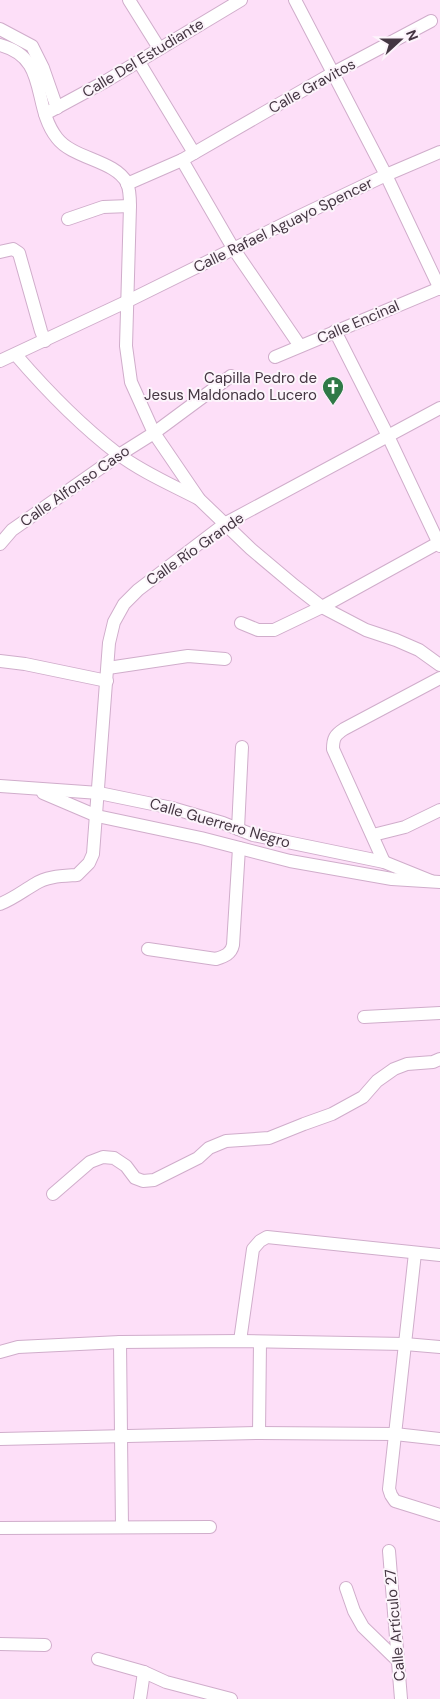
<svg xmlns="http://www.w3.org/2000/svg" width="440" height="1699" viewBox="0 0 440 1699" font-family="'DM Sans',sans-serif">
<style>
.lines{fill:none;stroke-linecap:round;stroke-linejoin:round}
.minor-casing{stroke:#d0adcb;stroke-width:14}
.minor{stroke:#fff;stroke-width:12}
.labels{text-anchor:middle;stroke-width:4;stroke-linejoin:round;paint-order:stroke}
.street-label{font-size:15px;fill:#443642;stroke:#fcf4fb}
.poi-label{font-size:15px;fill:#443642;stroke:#fcf4fb;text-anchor:end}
</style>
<rect width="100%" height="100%" fill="#fddff8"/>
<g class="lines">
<g class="minor-casing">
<g id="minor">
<polyline points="129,0 159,48"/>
<polyline points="295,0 386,175 440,289"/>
<polyline points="0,29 32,46 43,68 57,108"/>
<path d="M0,45C50,58 31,105 57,138C73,159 115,160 127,183C130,190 130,199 130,206L126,346L131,382L154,433L199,499L251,549L295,586L322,607L366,630L396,640L419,650L440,665"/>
<polyline points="139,62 194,153"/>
<polyline points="45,114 106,81 241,0"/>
<polyline points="182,160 233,248 300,346"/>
<polyline points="127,184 182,160 333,73 431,21"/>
<polyline points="68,219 103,207 130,206"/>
<polyline points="0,252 13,249 19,253 41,331 45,341"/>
<polyline points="335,331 388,436 440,546"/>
<path d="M16,355C47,391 80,425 118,454C142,472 172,485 199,499"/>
<polyline points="275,357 440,288"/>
<polyline points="0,361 128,301 300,216 386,175 440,152"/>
<polyline points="0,544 12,530 119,455 154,433 231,376"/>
<polyline points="241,623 258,630 274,630 322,607 440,542"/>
<polyline points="0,661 25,664 107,681"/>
<polyline points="108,668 188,656 225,659"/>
<polyline points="0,786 99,793 172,808 223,823 253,835 384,862 431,881"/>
<polyline points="43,793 97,816 201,838 290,861 392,879 440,882"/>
<polyline points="238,829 242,747"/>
<polyline points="373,835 405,827 440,810"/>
<path d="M384,862L333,749C333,738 335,735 344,729L440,678"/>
<path d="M0,904C13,899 23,891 35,884C47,876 63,876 77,875L89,863L93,854L109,643L114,622L124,604L138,590L226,523L440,408"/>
<path d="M148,949L216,959C225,956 231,954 233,945L239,848"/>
<polyline points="364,1017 440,1013"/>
<polyline points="53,1194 90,1162 103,1157 114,1158 126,1166 135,1178 143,1181 154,1180 198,1158 209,1148 226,1141 269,1138 304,1124 332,1114 363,1097 377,1081 394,1069 407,1064 433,1062 440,1059"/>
<polyline points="415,1253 389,1489 391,1495 395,1501 440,1515"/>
<polyline points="240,1341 253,1249 260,1241 267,1237 440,1255"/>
<polyline points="120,1342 122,1527"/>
<polyline points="0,1352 18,1347 120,1342 240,1341 405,1344 440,1347"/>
<polyline points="259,1433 260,1342"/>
<polyline points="0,1439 259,1433 395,1434 440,1439"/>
<polyline points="0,1528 210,1527"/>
<polyline points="389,1551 401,1699"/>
<polyline points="346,1588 354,1611 363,1627 398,1661"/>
<polyline points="0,1644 45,1645"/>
<polyline points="98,1659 144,1672 166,1682 231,1699"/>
<polyline points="140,1699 144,1672"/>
</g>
</g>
<use href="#minor" class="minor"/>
</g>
<defs>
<g id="church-pin" transform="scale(1.125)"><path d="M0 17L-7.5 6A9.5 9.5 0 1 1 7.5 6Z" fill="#2f7947" stroke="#fcf4fb"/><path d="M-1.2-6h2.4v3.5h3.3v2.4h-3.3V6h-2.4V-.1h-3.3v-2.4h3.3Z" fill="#fff"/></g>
</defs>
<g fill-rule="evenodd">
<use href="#church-pin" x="333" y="387"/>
</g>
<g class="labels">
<g class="street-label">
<text transform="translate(143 58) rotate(-31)" y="5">Calle Del Estudiante</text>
<text transform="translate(312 86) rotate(-29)" y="5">Calle Gravitos</text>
<text transform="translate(283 225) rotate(-26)" y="5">Calle Rafael Aguayo Spencer</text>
<text transform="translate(358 322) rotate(-23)" y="5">Calle Encinal</text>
<text transform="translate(75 486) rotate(-35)" y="5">Calle Alfonso Caso</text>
<text transform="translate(195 549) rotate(-35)" y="5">Calle Río Grande</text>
<text transform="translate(220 823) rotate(16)" y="5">Calle Guerrero Negro</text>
<text transform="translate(395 1625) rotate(-95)" y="5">Calle Artículo 27</text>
</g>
<g class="poi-label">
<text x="317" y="383">Capilla Pedro de<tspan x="317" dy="17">Jesus Maldonado Lucero</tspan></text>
</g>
</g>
<g transform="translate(400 40) rotate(69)" stroke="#fcf4fb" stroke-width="4" paint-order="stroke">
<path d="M0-4L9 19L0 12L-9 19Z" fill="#443642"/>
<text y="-8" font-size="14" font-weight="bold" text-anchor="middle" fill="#443642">N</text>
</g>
</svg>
